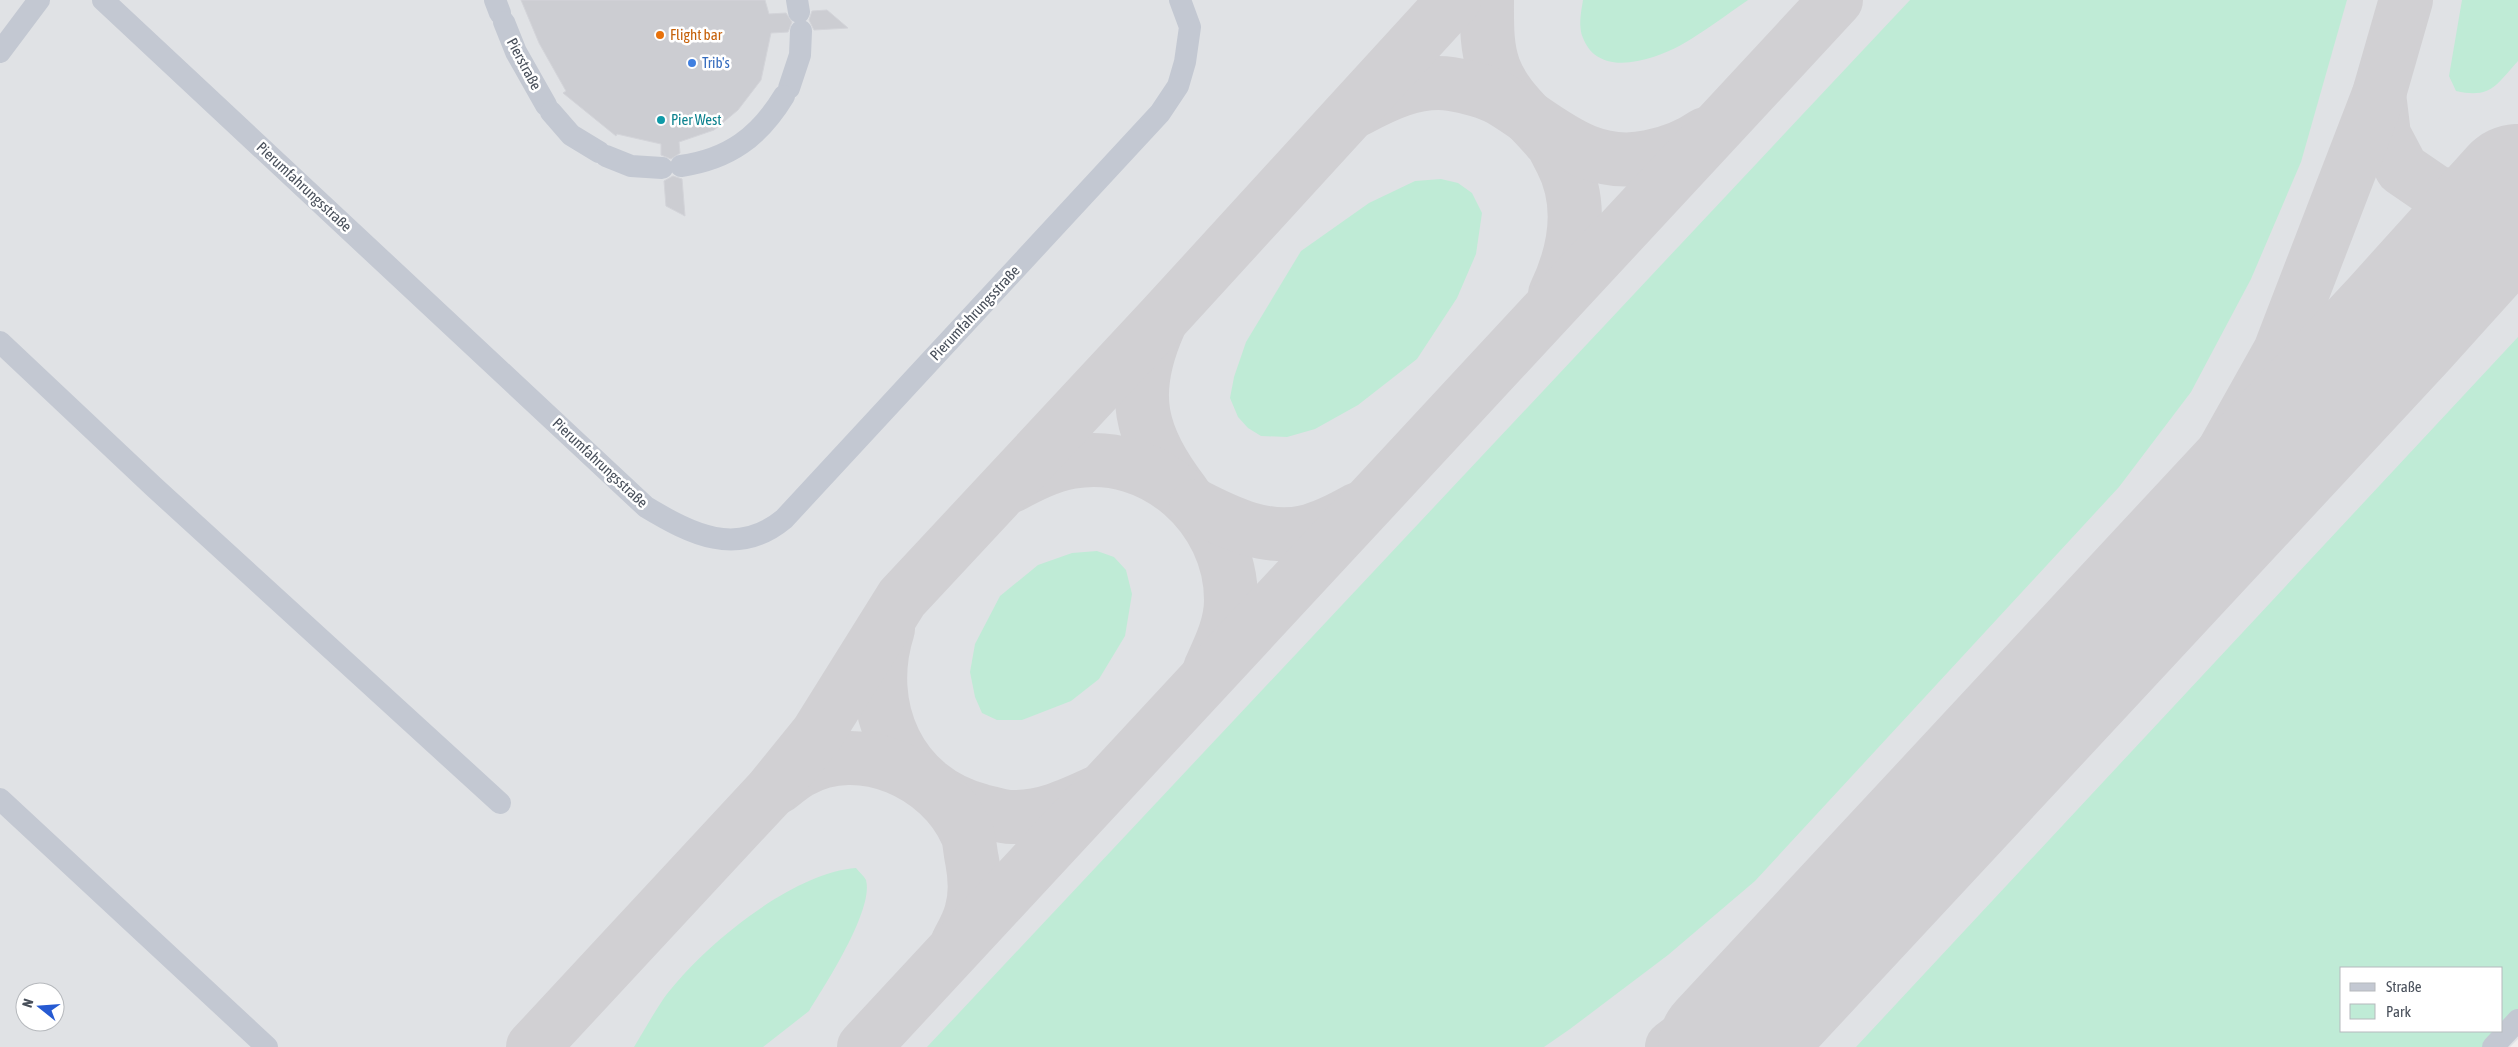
<svg xmlns="http://www.w3.org/2000/svg" width="2518" height="1047" viewBox="0 0 2518 1047" font-family="'Asap Condensed',sans-serif">
<style>
.airport{fill:#e0e2e5;fill-rule:evenodd}
.green{fill:#bfebd6}
.lines{fill:none;stroke-linecap:round;stroke-linejoin:round}
.taxiway{stroke:#d1d0d3;stroke-width:54}
.runway{stroke:#d1d0d3;stroke-width:136}
.building{fill:#cccdd2;stroke:#d3d4d9}
.minor{stroke:#c3c8d2;stroke-width:22}
.food-dot{fill:#e8710a;stroke:#fff;stroke-width:2}
.shop-dot{fill:#3f7fe0;stroke:#fff;stroke-width:2}
.culture-dot{fill:#0f9aa8;stroke:#fff;stroke-width:2}
.labels{text-anchor:middle;stroke-width:5;stroke-linejoin:round;paint-order:stroke}
.food-label{font-size:15px;fill:#c56008;stroke:#fff;text-anchor:start}
.shop-label{font-size:15px;fill:#366cbe;stroke:#fff;text-anchor:start}
.street-label{font-size:15px;fill:#484f5a;stroke:#fff}
.culture-label{font-size:15px;fill:#0d838f;stroke:#fff;text-anchor:start}
</style>
<rect width="100%" height="100%" fill="#f1eeee"/>
<path class="airport" d="M0,0H2518V1039L2510,1047H0ZM2342,968H2502V1031H2342ZM25,992H55V1022H25Z"/>
<g class="green">
<path d="M1583,0H1748C1726,15 1704,32 1681,45C1653,60 1599,79 1583,38C1578,27 1581,12 1583,0Z"/>
<polygon points="1910,0 2347,0 2301,162 2251,279 2191,392 2119,487 1755,881 1668,955 1570,1029 1544,1047 927,1047"/>
<path d="M2462,0H2518V61C2496,85 2491,99 2456,91L2449,76Z"/>
<polygon points="1441,179 1458,183 1472,193 1482,213 1476,254 1457,298 1417,359 1358,405 1315,429 1287,437 1261,436 1248,428 1238,417 1230,398 1234,377 1246,342 1301,251 1369,203 1415,181"/>
<polygon points="2518,337 2518,1011 2502,1028 2502,968 2342,968 2342,1031 2500,1031 2485,1047 1856,1047"/>
<polygon points="1097,551 1114,557 1126,570 1132,594 1125,636 1099,679 1071,701 1022,720 997,720 982,713 975,697 970,672 975,644 1000,596 1038,565 1072,553"/>
<path d="M856,868C859,872 864,876 866,880C874,910 825,985 809,1011L763,1047H634C644,1031 653,1014 664,998C702,947 791,873 856,868Z"/>
</g>
<g class="lines">
<g class="taxiway">
<path d="M1487,0C1487,22 1486,47 1494,68C1505,98 1530,117 1549,140C1554,145 1557,153 1561,160C1584,204 1576,250 1555,294"/>
<polyline points="2379,94 2384,135 2402,169 2437,193 2478,199 2518,187"/>
<path d="M1357,110C1385,95 1417,79 1451,84C1465,86 1489,92 1502,100C1550,129 1587,170 1649,157C1669,153 1688,146 1705,134"/>
<path d="M1159,325C1129,393 1139,436 1184,494"/>
<path d="M1011,486C1030,476 1049,466 1071,462C1154,447 1231,517 1231,600C1231,625 1220,647 1210,669"/>
<path d="M1196,506C1229,523 1267,541 1305,532C1323,528 1342,518 1358,509"/>
<path d="M888,629C863,707 899,790 982,811C991,813 1002,817 1011,817C1043,818 1070,805 1098,792"/>
<polyline points="2036,712 2211,474 2280,351 2379,94 2406,0"/>
<path d="M778,787C785,782 792,775 800,771C860,737 941,774 967,834C970,841 970,852 972,860C975,876 976,897 971,913C968,924 962,934 957,944"/>
<polyline points="533,1047 770,792 817,734 902,598 1162,319 1454,0"/>
<polyline points="864,1047 1836,0"/>
<polyline points="1672,1047 1787,960 1904,855"/>
</g>
<polyline class="runway" points="1726,1047 2399,324 2518,192"/>
</g>
<g class="building">
<polygon points="521,0 765,0 769,14 786,13 792,22 788,32 771,33 761,80 738,110 714,130 679,142 680,153 671,159 661,155 661,144 617,134 616,136 563,93 566,91 539,43"/>
<polygon points="827,10 848,28 814,30 809,20 812,11"/>
<polygon points="673,176 682,179 685,216 666,206 664,181"/>
</g>
<g class="lines">
<g class="minor">
<path d="M103,0L646,507C691,534 737,558 784,519L1160,113L1178,86L1185,62L1190,27L1180,0"/>
<polyline points="495,0 500,13"/>
<polyline points="797,0 799,12"/>
<polyline points="504,22 516,52 546,105"/>
<polyline points="0,52 39,0"/>
<polyline points="789,88 800,55 801,31"/>
<polyline points="551,112 571,135 599,152"/>
<polyline points="606,156 631,166 662,168"/>
<path d="M681,166C729,159 759,137 784,96"/>
<polyline points="0,342 154,487 500,803"/>
<polyline points="0,799 267,1047"/>
<polyline points="2493,1047 2518,1020"/>
</g>
</g>
<circle class="food-dot" cx="660" cy="35" r="5"/>
<circle class="shop-dot" cx="692" cy="63" r="5"/>
<circle class="culture-dot" cx="661" cy="120" r="5"/>
<g class="labels">
<g class="food-label">
<text x="670" y="40">Flight bar</text>
</g>
<g class="shop-label">
<text x="702" y="68">Trib's</text>
</g>
<g class="street-label">
<text transform="translate(524 64) rotate(62)" y="5">Pierstraße</text>
<text transform="translate(304 187) rotate(43)" y="5">Pierumfahrungsstraße</text>
<text transform="translate(975 313) rotate(-47)" y="5">Pierumfahrungsstraße</text>
<text transform="translate(600 463) rotate(43)" y="5">Pierumfahrungsstraße</text>
</g>
<g class="culture-label">
<text x="671" y="125">Pier West</text>
</g>
</g>
<rect x="2340" y="967" width="162" height="65" fill="#ffffff" stroke="#b6b9bd"/>
<rect x="2350" y="983" width="25" height="8" fill="#c3c8d2" stroke="#b6b9bd"/>
<text x="2386" y="992" font-size="15" fill="#484f5a">Straße</text>
<rect x="2350" y="1004" width="25" height="15" fill="#bfebd6" stroke="#b6b9bd"/>
<text x="2386" y="1017" font-size="15" fill="#484f5a">Park</text>
<g transform="translate(40 1007) rotate(287)"><circle r="24" fill="#ffffff" stroke="#b6b9bd"/>
<path d="M0-4L9 19L0 12L-9 19Z" fill="#265ad2"/>
<text y="-8" font-size="14" font-weight="bold" text-anchor="middle" fill="#484f5a">N</text>
</g>
</svg>
